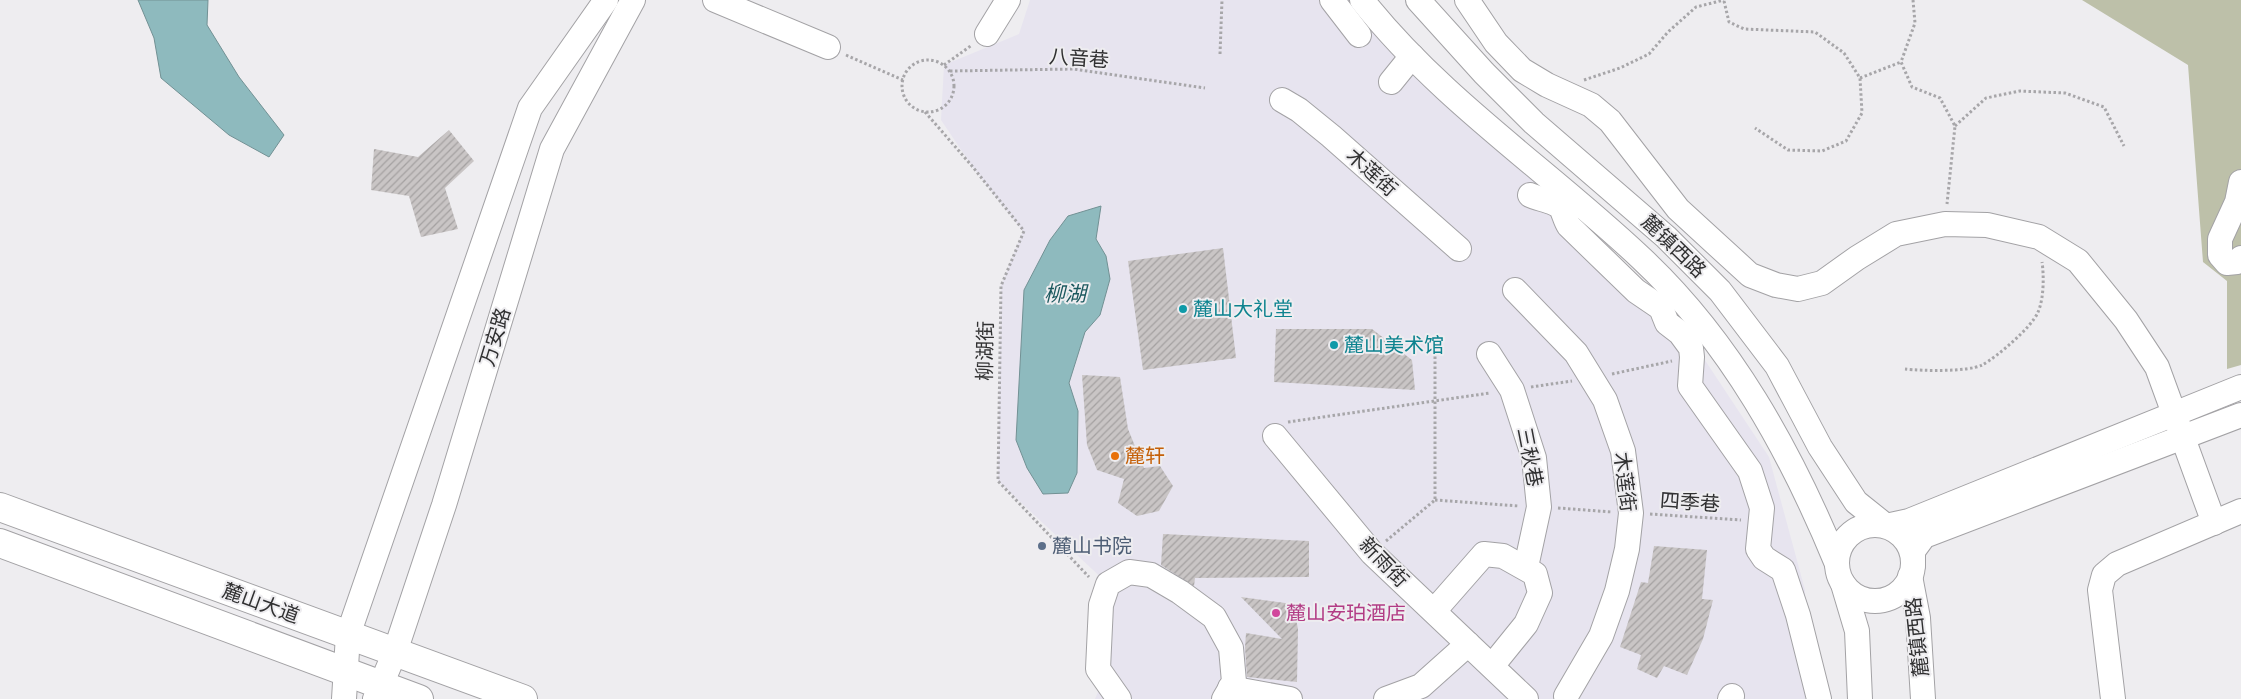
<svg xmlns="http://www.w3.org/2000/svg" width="2241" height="699" viewBox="0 0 2241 699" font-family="Spectral,'Noto Sans SC',serif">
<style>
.built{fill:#e7e4ef}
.grass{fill:#bdc0a9}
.water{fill:#8ebabe;stroke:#729194}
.building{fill:url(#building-hatch)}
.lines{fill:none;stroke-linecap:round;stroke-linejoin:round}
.minor-casing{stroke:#a3a2a5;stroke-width:26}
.highway-casing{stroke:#a3a2a5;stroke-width:30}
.path{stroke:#a7a6a9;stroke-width:3;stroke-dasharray:2.5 2.5;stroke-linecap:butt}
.minor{stroke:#fff;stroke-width:24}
.highway{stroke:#fff;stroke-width:28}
.culture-dot{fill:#0f9aa8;stroke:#eeedf0;stroke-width:2}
.food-dot{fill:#e8710a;stroke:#eeedf0;stroke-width:2}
.service-dot{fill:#5c6f8a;stroke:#eeedf0;stroke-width:2}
.hotel-dot{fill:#d1479c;stroke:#eeedf0;stroke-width:2}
.labels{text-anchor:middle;stroke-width:4;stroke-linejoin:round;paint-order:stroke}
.street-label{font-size:20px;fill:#313132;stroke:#eeedf0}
.culture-label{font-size:20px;fill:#0d838f;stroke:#eeedf0;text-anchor:start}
.food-label{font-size:20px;fill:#c56008;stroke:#eeedf0;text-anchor:start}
.service-label{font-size:20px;fill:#4e5e75;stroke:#eeedf0;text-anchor:start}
.hotel-label{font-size:20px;fill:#b23c85;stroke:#eeedf0;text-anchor:start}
.water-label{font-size:21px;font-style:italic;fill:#1b585e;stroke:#eeedf0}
</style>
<defs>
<pattern id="building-hatch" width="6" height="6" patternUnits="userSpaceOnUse" patternTransform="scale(1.25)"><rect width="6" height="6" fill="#c9c5c5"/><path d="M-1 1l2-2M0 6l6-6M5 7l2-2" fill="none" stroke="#a4a1a1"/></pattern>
</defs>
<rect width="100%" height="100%" fill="#eeedf0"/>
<polygon class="built" points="1030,0 1352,0 1595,232 1681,324 1769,457 1805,590 1805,699 1095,699 1107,671 1108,584 998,481 1001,286 1023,231 972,166 941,120 944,65 1019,34"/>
<polygon class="grass" points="2082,0 2241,0 2241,365 2227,369 2227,281 2203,262 2188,65"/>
<g class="water">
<polygon points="138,0 208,0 207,25 239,77 284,135 269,157 229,135 161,78 154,38"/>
<polygon points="1101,206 1096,239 1106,256 1110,279 1100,315 1085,332 1069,383 1078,411 1077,473 1068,493 1043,494 1027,468 1016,440 1024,290 1050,240 1068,216"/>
</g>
<g class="building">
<polygon points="449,130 474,161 445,188 458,229 421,237 409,196 371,190 374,149 418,157"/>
<polygon points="1223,248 1236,358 1143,370 1128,261"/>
<polygon points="1276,329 1372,329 1412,360 1415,390 1274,382"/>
<polygon points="1082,375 1120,377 1128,429 1144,468 1160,466 1173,486 1159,511 1137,516 1118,503 1124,479 1097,470 1087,445"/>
<polygon points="1163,534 1309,541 1309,577 1195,578 1194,586 1161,565"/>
<polygon points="1654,546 1707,550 1702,599 1713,600 1703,639 1687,675 1664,666 1657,678 1637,669 1641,655 1620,647 1641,582 1648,583"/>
<polygon points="1241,597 1293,604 1298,629 1297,682 1247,677 1245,648 1246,633 1282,639"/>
</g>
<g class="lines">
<g class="minor-casing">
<g id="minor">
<polyline points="715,0 828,47"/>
<polyline points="1332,0 1359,35"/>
<path d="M1362,0C1441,100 1549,171 1641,258C1730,341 1791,452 1837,564"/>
<polyline points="1418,0 1484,73 1534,123 1666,237 1720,291 1777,366 1820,447 1856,502 1886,526 1909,521 2241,387"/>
<polyline points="1467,0 1496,43 1522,70 1547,85 1591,105 1610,121 1678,209 1750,275 1776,285 1798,289 1822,283 1857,258 1896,234 1945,224 1987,225 2039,237 2078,261 2126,320 2157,367 2214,523"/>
<polyline points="987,34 1008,0"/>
<polyline points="1391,82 1412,56"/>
<polyline points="1282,100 1299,110 1331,136 1459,249"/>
<polyline points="2241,182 2237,202 2220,239 2220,255 2227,263 2237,262 2241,258"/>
<path d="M1530,195C1538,199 1557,202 1561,208C1564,213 1565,220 1569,226L1636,291L1661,308L1667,323L1680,333L1691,348L1692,357L1690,386L1750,471L1762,508L1758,549L1764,558L1783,570L1798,615L1819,699"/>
<polyline points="1515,290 1576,353 1605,400 1623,451 1631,513 1627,549 1617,591 1601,636 1566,696"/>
<polyline points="1489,354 1512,390 1534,458 1539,507 1526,567"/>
<polyline points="1275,436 1372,553 1526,699"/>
<circle cx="1875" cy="563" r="38"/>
<polyline points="1913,565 1913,551 1924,536 2241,415"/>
<polyline points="1910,576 1918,618 1923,699"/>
<polyline points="1843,584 1857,631 1860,699"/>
<polyline points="1434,611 1484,554 1503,556 1535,574 1540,593 1526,624 1492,666"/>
<polyline points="1230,688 1290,699"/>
<polyline points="344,699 348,635 530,108 606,0"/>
<polyline points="375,699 395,652 444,505 552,149 633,0"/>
<polyline points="1119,699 1098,669 1101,605 1108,584 1129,572 1151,575 1180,592 1214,617 1231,648 1234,682 1224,699"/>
<polyline points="1386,699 1421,686 1468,644"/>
<polyline points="1730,699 1732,696"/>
<polyline points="2113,699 2100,590 2104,575 2117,564 2241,511"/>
</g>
</g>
<g class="highway-casing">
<g id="highway">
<polyline points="0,507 523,699"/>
<polyline points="0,543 419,699"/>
</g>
</g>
<g class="path">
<polyline points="1913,0 1915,23 1901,62 1912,87 1940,98 1955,126 1947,204"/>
<polyline points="1724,1 1729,22 1744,29 1815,32 1844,53 1860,78 1862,113 1846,141 1822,151 1788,150 1755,128"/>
<polyline points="1220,54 1222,0"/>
<polyline points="846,55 903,80"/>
<circle cx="928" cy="86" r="26"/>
<polyline points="944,65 972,45"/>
<polyline points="950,71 1073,69 1205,88"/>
<polyline points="1860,78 1901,62"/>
<polyline points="1584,80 1620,68 1649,54 1668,32 1696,7 1724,0"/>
<polyline points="925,112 972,166 1024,231 1001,286 998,481 1089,577"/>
<polyline points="1955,126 1986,98 2020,91 2065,93 2104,107 2124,146"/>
<path d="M1905,369C1922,371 1968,372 1982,365C1997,357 2032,327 2038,312C2044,299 2044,275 2042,262"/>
<polyline points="1612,374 1672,361"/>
<polyline points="1531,387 1572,381"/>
<polyline points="1288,422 1490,393"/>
<polyline points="1435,500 1519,506"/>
<polyline points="1558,508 1612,512"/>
<polyline points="1650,514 1741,520"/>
<polyline points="1386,541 1435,500 1435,356"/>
</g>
<use href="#minor" class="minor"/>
<use href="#highway" class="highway"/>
</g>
<g class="culture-dot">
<circle cx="1183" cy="309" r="5"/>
<circle cx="1334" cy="345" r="5"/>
</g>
<circle class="food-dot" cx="1115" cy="456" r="5"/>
<circle class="service-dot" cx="1042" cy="546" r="5"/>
<circle class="hotel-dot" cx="1276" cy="613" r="5"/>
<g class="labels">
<g class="street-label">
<text transform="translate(1079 58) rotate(4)" y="7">八音巷</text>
<text transform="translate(1372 172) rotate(42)" y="7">木莲街</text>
<text transform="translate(1674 246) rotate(44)" y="7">麓镇西路</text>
<text transform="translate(495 337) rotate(-73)" y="7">万安路</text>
<text transform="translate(985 351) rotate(-89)" y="7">柳湖街</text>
<text transform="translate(1530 457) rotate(79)" y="7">三秋巷</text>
<text transform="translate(1625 482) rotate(83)" y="7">木莲街</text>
<text transform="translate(1690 502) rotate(4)" y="7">四季巷</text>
<text transform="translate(1384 562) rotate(46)" y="7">新雨街</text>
<text transform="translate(261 603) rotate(20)" y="7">麓山大道</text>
<text transform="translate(1917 637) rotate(-96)" y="7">麓镇西路</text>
</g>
<g class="culture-label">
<text x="1193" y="316">麓山大礼堂</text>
<text x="1344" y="352">麓山美术馆</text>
</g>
<g class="food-label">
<text x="1125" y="463">麓轩</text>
</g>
<g class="service-label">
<text x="1052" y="553">麓山书院</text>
</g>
<g class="hotel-label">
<text x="1286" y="620">麓山安珀酒店</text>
</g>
<g class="water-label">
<text x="1065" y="301">柳湖</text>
</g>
</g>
</svg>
